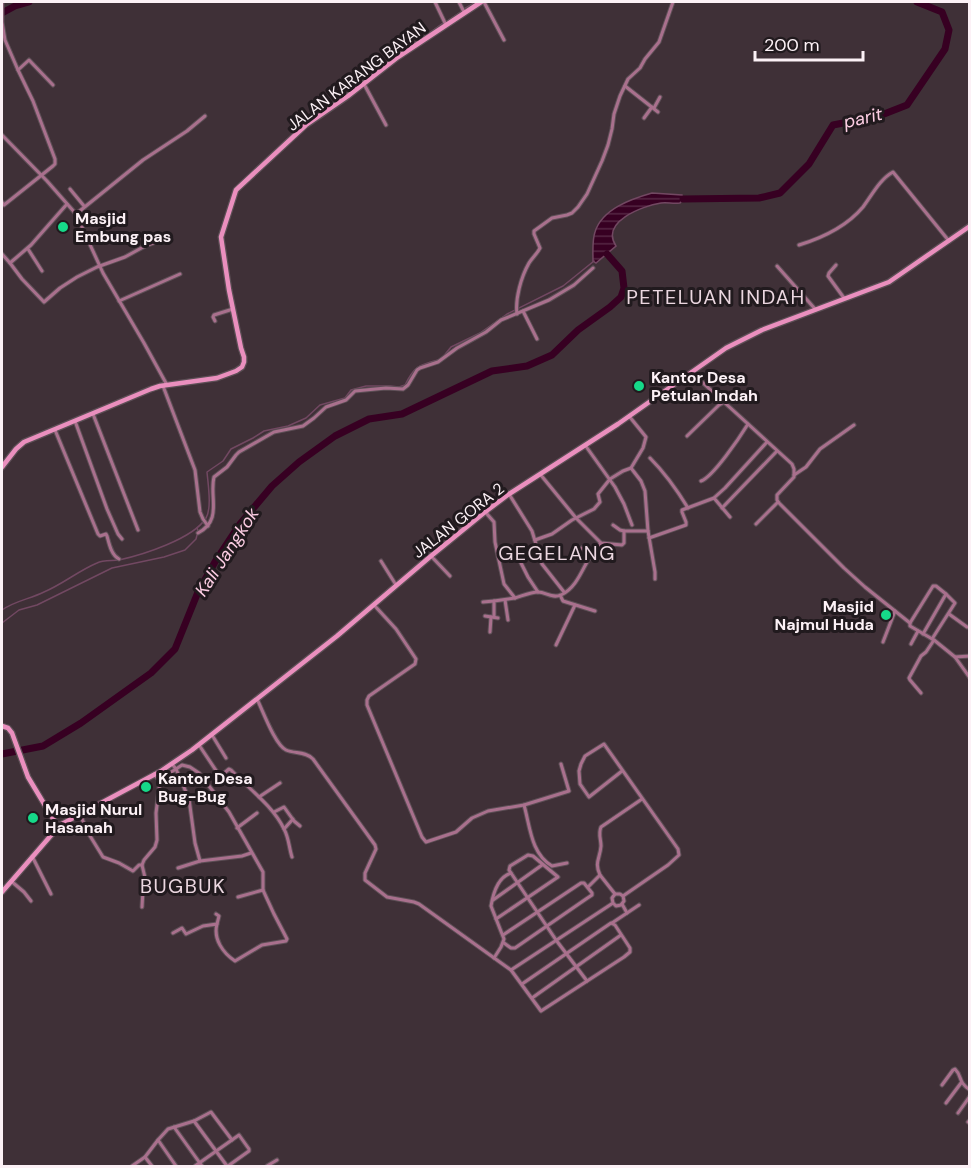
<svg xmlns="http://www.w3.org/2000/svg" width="971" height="1168" viewBox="0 0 971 1168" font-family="'DM Sans',sans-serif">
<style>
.water{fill:url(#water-rules);stroke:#724862;stroke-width:1.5}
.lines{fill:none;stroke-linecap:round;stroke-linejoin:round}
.stream{stroke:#724862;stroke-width:1.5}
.river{stroke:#370022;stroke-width:7}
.street-casing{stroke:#5d4f56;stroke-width:5}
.secondary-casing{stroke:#5d4f56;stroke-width:7}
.street{stroke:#a9708d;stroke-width:3}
.secondary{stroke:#ea8fbe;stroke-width:4.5}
.poi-dot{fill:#16d989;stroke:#211a1e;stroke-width:2}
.labels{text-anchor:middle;stroke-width:6;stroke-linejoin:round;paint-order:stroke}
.street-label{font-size:16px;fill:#fcf1f6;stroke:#211a1e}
.poi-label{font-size:16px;font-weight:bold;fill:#fcf1f6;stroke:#211a1e;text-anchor:start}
.water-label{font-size:18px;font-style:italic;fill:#fccde3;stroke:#211a1e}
.quarter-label{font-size:20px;letter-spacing:1.5px;fill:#ebd7e0;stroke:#211a1e}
</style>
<defs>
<pattern id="water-rules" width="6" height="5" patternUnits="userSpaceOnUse" patternTransform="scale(1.5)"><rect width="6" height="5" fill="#370022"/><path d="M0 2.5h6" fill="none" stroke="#552643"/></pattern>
</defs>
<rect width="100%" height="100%" fill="#3f3037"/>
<path class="water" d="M652,193L682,195L683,199L680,203C673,204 667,202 661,203C642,206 600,222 616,246L596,263L593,261C593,251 592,241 595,232C602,209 631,199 652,193Z"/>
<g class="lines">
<g class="stream">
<polyline points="464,9 476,2"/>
<polyline points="446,22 462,11"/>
<polyline points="428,34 443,23"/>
<polyline points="442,358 451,347 480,333 507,314 563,286 594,261"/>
<path d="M2,610C14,601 30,599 44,592C63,584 78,571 97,563C103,560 112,561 119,560C142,555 193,539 206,518C212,508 208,484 207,472L223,461L231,449L253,438L264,431L288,426L306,418L320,405L345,398L351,390L366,386H390L399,387L405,385C414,367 418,365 438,360"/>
<polyline points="2,623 19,610 37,605 112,568 164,557 185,550 196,539 198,531 197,528"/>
</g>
<g class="river">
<polyline points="2,13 15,6 29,2"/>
<polyline points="683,199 759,198 780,193 809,164 833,125 879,116 907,105 945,49 949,30 942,12 917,2"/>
<polyline points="2,754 43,746 81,723 151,673 175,649 198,592 215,562 240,524 272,486 299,462 335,436 369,419 402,414 492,371 527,366 552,355 578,330 610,307 621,297 624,288 622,271 607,254"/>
</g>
<g class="street-casing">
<g id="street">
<polyline points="2,2 2,22 5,40 18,70 33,101 55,159 55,164 53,166 4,205 2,202"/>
<polyline points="435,2 446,25"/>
<polyline points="459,2 464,12"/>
<polyline points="484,2 504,40"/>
<polyline points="18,70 29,60 53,85"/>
<polyline points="364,84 386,125"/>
<polyline points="625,86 658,112"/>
<polyline points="654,108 660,97"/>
<polyline points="644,118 652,107"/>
<polyline points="2,135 47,181 76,214 103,273 144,343 167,385"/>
<polyline points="70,189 84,206"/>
<polyline points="76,214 143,160 187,131 205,116"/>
<path d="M799,245C822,238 847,226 863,207C872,195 880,179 893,172L949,241"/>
<polyline points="28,249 42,271"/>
<polyline points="2,254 10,263 31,245 67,204"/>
<polyline points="10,263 22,279 44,302 60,288 77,277 97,267 125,257 145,246 159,241"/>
<polyline points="836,265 829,273 828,276 844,298"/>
<polyline points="777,266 816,310"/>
<polyline points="119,301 180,274"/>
<polyline points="523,311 537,339"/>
<path d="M517,314C515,299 521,277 529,263C532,258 537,254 540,248L534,234V231L552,218L567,215L572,213L578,207L587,194L602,161L608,145L612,129L614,114L620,96L628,79L640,68L645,59L659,42L673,2"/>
<polyline points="215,321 213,317 214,315 233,309"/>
<polyline points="691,372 792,464 794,469 794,477 777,495 777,500 779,503 844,568 865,587 910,623 910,626 934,640 955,657 970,678"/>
<polyline points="163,386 195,470 200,512 203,519 208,526"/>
<polyline points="93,414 138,530"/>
<polyline points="75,421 107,509 118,534 122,539"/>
<path d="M55,430L98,534L100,536L106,534L107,536C109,543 111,555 119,559"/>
<polyline points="687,436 719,405 724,402"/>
<polyline points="585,445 615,487 624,504 632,525"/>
<path d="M650,458C665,473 677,490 688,508"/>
<polyline points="631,468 641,481 645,491 648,531 655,572 655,579"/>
<polyline points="540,474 576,518 601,543 622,545 624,543 624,531 648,531"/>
<polyline points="794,475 806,467 820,449 854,425"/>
<path d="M701,481C713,477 740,437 748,424"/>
<polyline points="509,494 532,531 542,564 564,592"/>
<polyline points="715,497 725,488 767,442"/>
<polyline points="722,508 777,451"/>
<path d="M487,511V514L494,522L495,542L504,584L515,598C522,596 531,592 538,592C546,592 552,599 561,595C582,585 584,557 601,543"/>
<polyline points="756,524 778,502"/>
<polyline points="613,525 620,530 624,531"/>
<path d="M198,533C223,520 209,497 214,477L227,467L236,455L239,452L274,432L303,426L314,418L326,407L346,400L355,391L386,388L403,389L408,385L417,370L420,368L438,362L457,348L486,332L501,320L549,300L574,285L593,268"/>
<polyline points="649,538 686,525 686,522 682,512 682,510 714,498 730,517"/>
<polyline points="535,540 552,534 572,520 594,509 600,502 598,494 610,479 623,471 631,468 643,448 646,437 629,416"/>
<polyline points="582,548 590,555"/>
<polyline points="517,555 528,577 538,592"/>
<polyline points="431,556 450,576"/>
<polyline points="381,561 396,585"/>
<polyline points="560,595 563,601 595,611"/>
<polyline points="505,600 508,620"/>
<polyline points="483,602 494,601"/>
<polyline points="374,605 396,629 416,659 415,664 369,696 367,700 367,705 422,837 426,842 456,832 472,818 488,811 524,805 569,791 561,764"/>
<polyline points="949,614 967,627"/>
<polyline points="485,616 498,618"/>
<polyline points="494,617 494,601 515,598"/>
<polyline points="910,623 933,586 936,586 946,594 955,603 932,639"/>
<polyline points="490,632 491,617"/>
<polyline points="923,634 946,594"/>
<polyline points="883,642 895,611"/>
<polyline points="911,644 918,631"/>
<polyline points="556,645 575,605"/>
<polyline points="955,657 970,656"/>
<polyline points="921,693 910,680 909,678 921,656 926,652 934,640"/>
<path d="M257,699C263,711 275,745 286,750C295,754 305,751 313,759L375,845L376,849L365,873V880L387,897L414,902L419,904L511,970L613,903L616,906L621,905L624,901L623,896L620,894H615L612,898L613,903"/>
<polyline points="212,735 226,758"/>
<path d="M199,745L219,775H222L229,769L231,770C249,789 273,806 284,829C289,838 289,848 292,857"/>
<polyline points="622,771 589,797 580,784 579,771 581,764 585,756 604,744 678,849 679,855 668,865 623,896"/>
<polyline points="160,779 176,769 172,764"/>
<polyline points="259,797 280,783"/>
<path d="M524,805C530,826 531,854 552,866L567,863"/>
<polyline points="274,812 284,807 294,821 300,826"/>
<polyline points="80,814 87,831 103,857 119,863 133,871 139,865 142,865 144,860 155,847 157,840 156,813 160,781 154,774"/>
<polyline points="237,828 257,813"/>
<polyline points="284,829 293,819"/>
<polyline points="32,856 51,894"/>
<polyline points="142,865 147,886"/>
<polyline points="178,868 200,861 242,856 251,853"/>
<path d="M600,875C594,862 600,859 601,846C601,839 598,834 601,827L642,799"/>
<polyline points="11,881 24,892 31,901"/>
<polyline points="588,887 600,875 615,894"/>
<polyline points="238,897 263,890"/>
<polyline points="493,900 542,865"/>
<polyline points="142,907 143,890 147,880"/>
<polyline points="627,913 639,905"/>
<polyline points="216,914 219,916 217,924"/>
<polyline points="496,919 558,877 533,856 528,855 510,866 509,870 511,873"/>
<polyline points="612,923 627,913 622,904"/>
<path d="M173,933L182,928L186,934L203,926L217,924C213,939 223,953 235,961L262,945L286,941L287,939L274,914L263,890V872L229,812L199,773L190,767L182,765L176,769L189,799L195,843L200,861"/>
<polyline points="503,935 581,883 584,883 592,893 592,895 586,899 515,948 511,948 504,943"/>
<path d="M494,958L501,947L504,939L491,906C493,894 498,877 511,873L556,940L587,981"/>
<polyline points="511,970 541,1011 624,957 630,952 630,948 615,925 611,923 522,984"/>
<polyline points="532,998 621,935"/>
<path d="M942,1085L953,1070L955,1069C963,1077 957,1081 970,1090"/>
<polyline points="946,1103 961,1083"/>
<polyline points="958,1113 970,1096"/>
<polyline points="194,1121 227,1166"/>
<polyline points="968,1122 970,1120"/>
<polyline points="174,1127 202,1166"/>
<polyline points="158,1140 168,1129 194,1121 211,1112 232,1140"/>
<polyline points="132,1166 145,1157"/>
<polyline points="152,1166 145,1157 158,1140 176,1166"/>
<polyline points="195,1166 239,1135 249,1149 249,1151 228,1166"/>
<polyline points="267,1166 277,1160"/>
</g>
</g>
<g class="secondary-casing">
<g id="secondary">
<polyline points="2,467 16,449 24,442 151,389 160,386 217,378 236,371 242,367 244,362 244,357 241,348 229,290 221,237 236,190 306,125 348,96 398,57 481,2"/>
<polyline points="2,726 8,728 12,733 28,777 58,827"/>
<polyline points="2,892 60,825 161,771 192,750 337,636 431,556 485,512 509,494 618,424 726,348 762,330 889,282 970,226"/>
</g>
</g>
<use href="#street" class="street"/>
<use href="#secondary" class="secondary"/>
</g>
<g class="poi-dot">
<circle cx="63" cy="227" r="6"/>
<circle cx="639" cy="386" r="6"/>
<circle cx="886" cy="615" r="6"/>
<circle cx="146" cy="787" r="6"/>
<circle cx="33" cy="818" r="6"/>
</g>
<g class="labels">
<g class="street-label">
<text transform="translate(356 76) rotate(-37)" y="6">JALAN KARANG BAYAN</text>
<text transform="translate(458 520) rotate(-38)" y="6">JALAN GORA 2</text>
</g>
<g class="poi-label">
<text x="75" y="224">Masjid<tspan x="75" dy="18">Embung pas</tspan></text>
<text x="651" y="383">Kantor Desa<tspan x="651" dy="18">Petulan Indah</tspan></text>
<text x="874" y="612" text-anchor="end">Masjid<tspan x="874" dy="18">Najmul Huda</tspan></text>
<text x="158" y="784">Kantor Desa<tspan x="158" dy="18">Bug-Bug</tspan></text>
<text x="45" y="815">Masjid Nurul<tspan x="45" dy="18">Hasanah</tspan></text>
</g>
<g class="water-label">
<text transform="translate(863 118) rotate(-13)" y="6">parit</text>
<text transform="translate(227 552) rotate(-57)" y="6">Kali Jangkok</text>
</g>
<g class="quarter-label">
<text x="716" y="304">PETELUAN INDAH</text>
<text x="557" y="560">GEGELANG</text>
<text x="183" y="893">BUGBUK</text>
</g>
</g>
<rect width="971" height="1168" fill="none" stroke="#fcf1f6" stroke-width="6"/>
<path d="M755 51v9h108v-9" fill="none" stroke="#fcf1f6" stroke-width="3"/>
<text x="764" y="51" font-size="18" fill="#fcf1f6" stroke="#211a1e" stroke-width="4.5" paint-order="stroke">200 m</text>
</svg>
